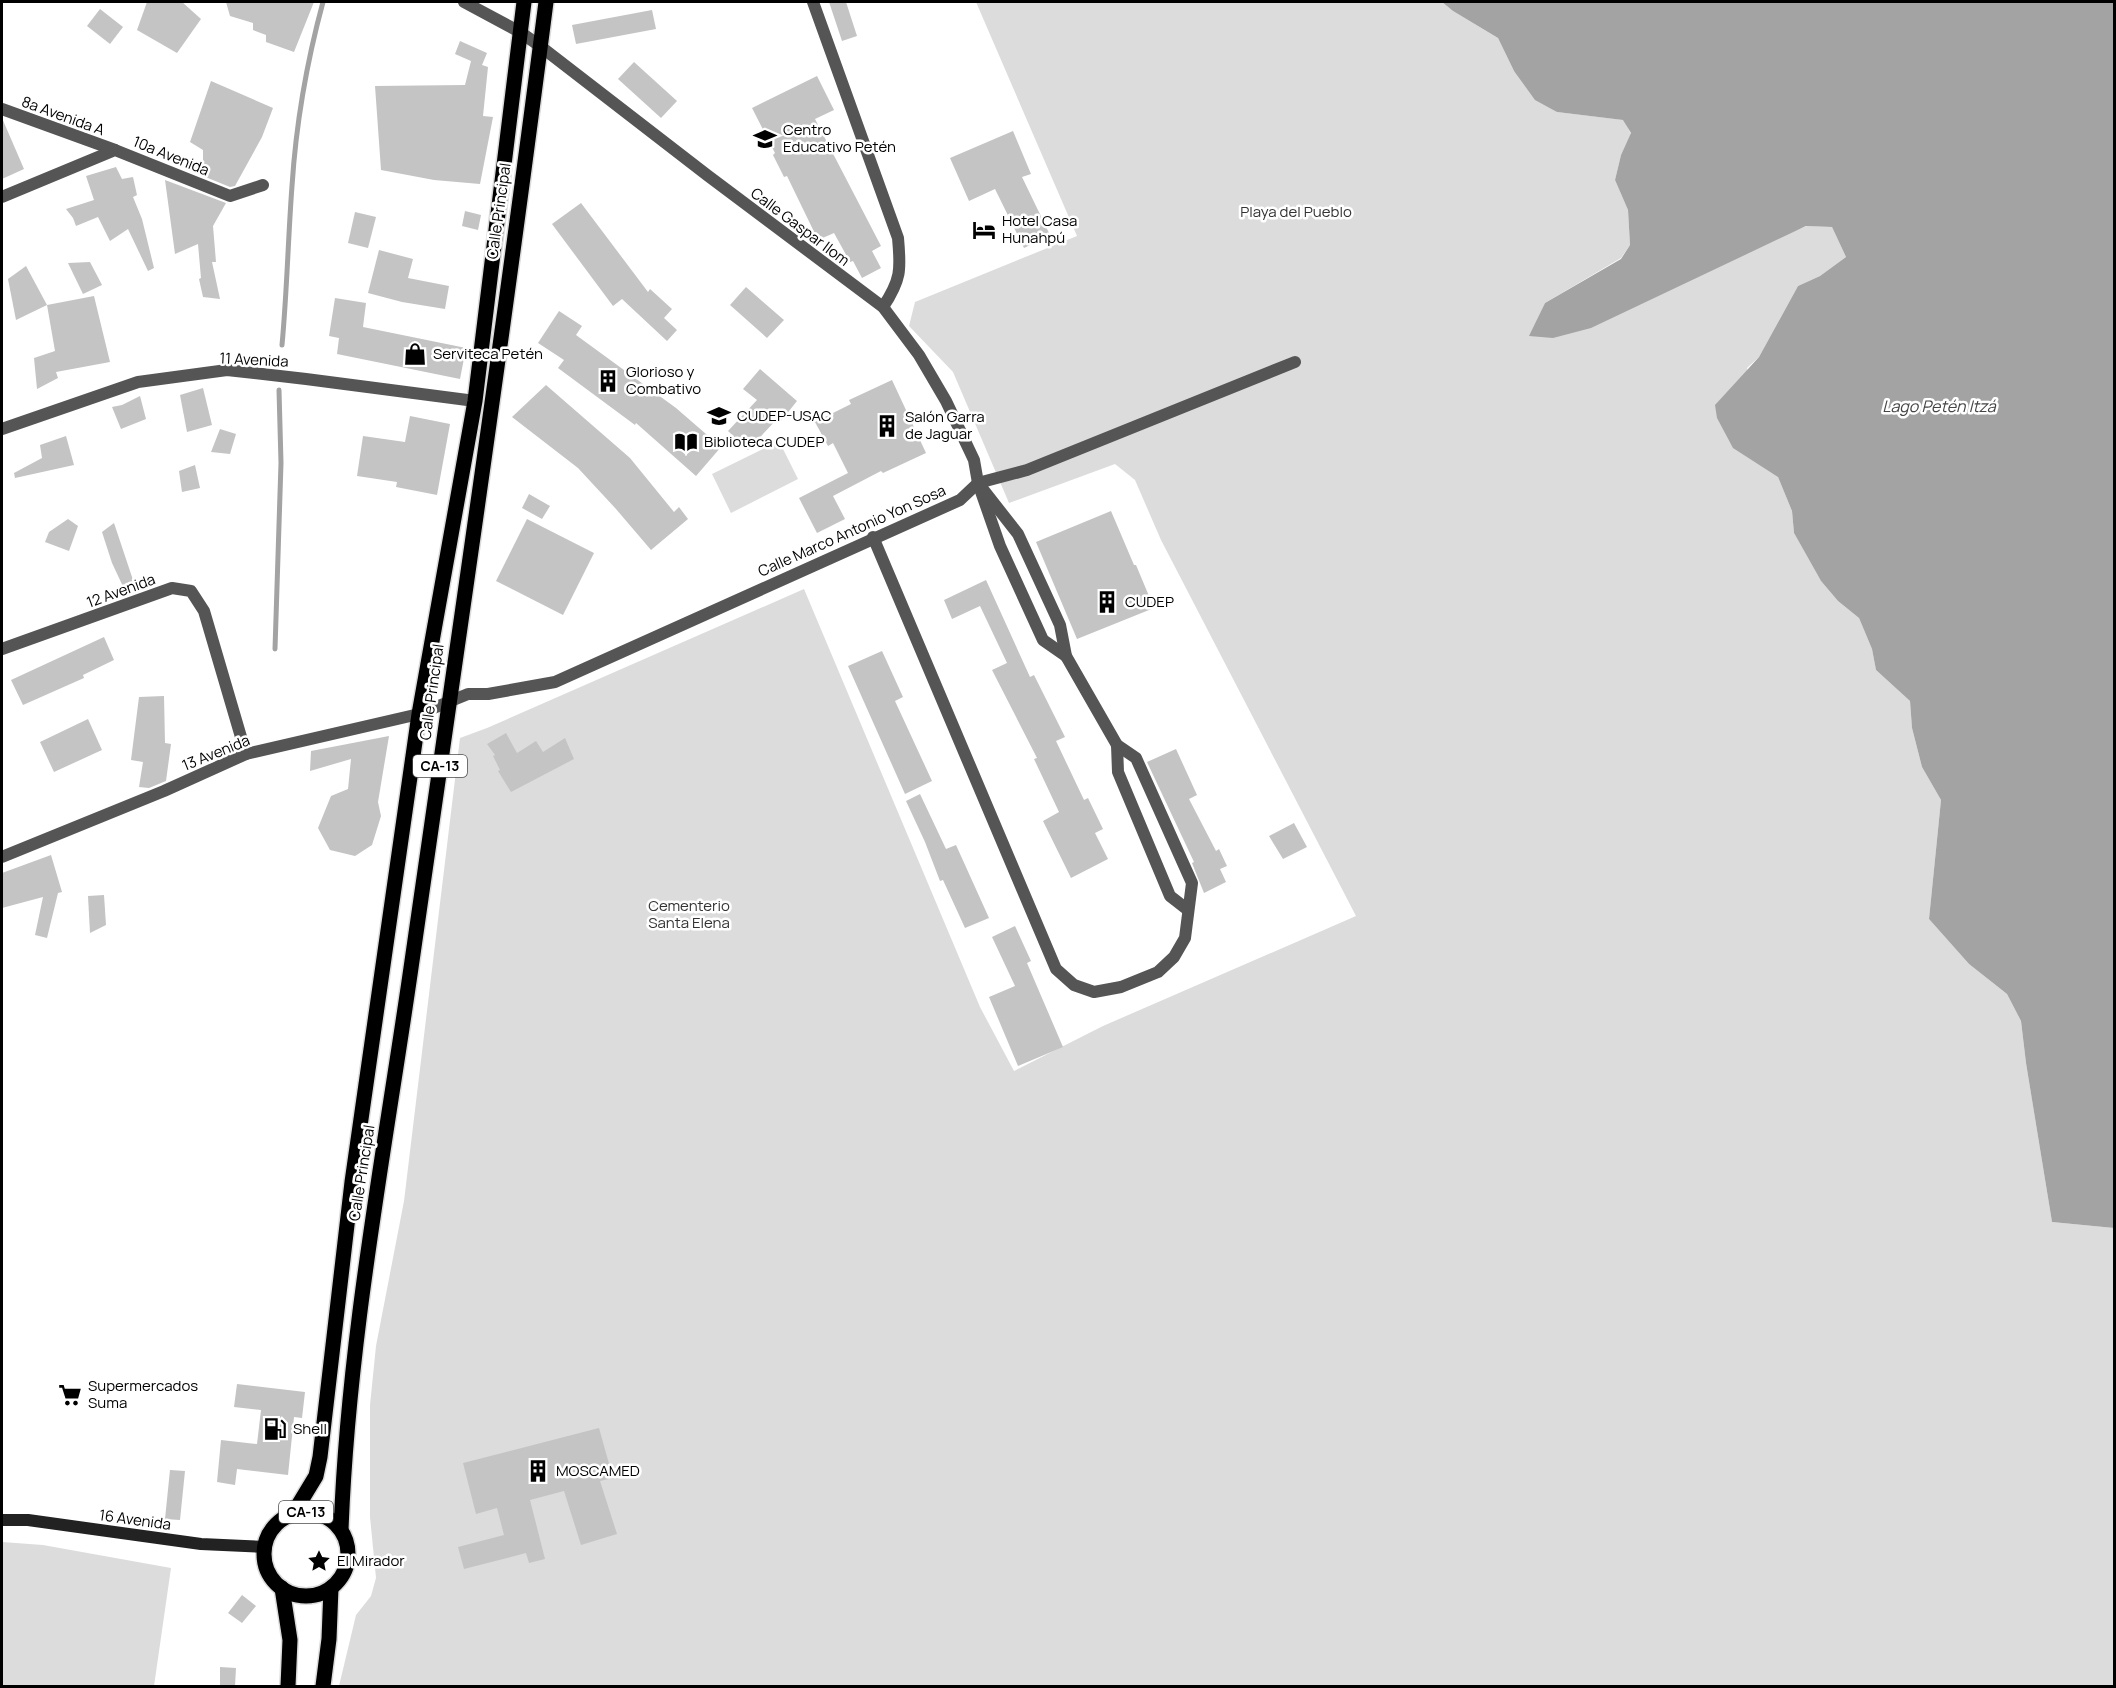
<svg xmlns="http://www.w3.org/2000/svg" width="2116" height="1688" viewBox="0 0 2116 1688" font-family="Manrope,sans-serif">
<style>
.green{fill:#dcdcdc}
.water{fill:#a3a3a3}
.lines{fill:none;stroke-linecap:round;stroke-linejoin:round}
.stream{stroke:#a3a3a3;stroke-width:5}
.building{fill:#c4c4c4}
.primary-casing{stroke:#dbdbdb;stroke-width:18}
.minor{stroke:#555;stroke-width:12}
.tertiary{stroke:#555;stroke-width:12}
.secondary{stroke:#222;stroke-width:12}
.primary{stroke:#000;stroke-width:15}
.labels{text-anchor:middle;stroke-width:5;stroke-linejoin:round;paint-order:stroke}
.shield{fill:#fff;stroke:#4c4c4c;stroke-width:1.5}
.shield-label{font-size:14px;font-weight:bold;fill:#000}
.street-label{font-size:15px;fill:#000;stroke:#fff}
.poi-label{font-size:15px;fill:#000;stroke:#fff;text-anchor:start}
.park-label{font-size:15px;fill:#333;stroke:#fff}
.water-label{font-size:16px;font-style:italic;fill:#444;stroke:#fff}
</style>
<rect width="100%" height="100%" fill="#fff"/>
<g class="green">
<polygon points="976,2 1442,2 1453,11 1498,38 1514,71 1557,112 1624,120 1631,134 1621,155 1615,180 1628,210 1630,245 1621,258 1545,303 1530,336 1807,226 1832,227 1846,257 1820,276 1798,286 1759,357 1747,368 1778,477 1792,511 1794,533 1821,581 1838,601 1859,618 1872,649 1876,670 1910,701 1912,728 1922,767 1941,800 1929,919 1969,964 2007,994 2021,1021 2026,1063 2052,1222 2114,1228 2114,1686 339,1686 356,1615 371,1596 376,1578 370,1517 370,1405 376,1346 404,1201 460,738 487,728 804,589 980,1007 1014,1071 1103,1026 1356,916 1161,540 1135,480 1115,464 1009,503 953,372 909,326 915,302 1077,236"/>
<polygon points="779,441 798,479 731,513 712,474"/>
<polygon points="2,1542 43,1545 171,1568 154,1686 2,1686"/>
</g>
<polygon class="water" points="1442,2 2114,2 2114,1228 2052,1222 2026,1063 2021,1021 2007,994 1969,964 1929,919 1941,800 1922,767 1912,728 1910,701 1876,670 1872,649 1859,618 1838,601 1821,581 1794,533 1792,511 1778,477 1733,448 1717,418 1715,405 1759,357 1798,286 1820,276 1846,257 1832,227 1806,226 1591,328 1553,338 1529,336 1545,303 1621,259 1630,245 1628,210 1615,180 1621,155 1631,133 1623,120 1557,112 1535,100 1514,71 1498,38 1453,11"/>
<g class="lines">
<g class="stream">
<path d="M282,345C287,292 288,239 292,186C296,124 307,61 323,2"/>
<polyline points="275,649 281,463 279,390"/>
</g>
</g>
<g class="building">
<polygon points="147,2 182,2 201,19 177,53 137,30"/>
<polygon points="226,2 314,2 294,52 266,42 266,35 253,30 253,23 230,16"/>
<polygon points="829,2 846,2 857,36 842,41"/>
<polygon points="100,9 123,27 110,44 87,26"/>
<polygon points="652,10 656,29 576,44 572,25"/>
<polygon points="460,41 487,53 482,65 488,67 483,116 493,117 480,184 434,180 381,170 375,86 465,85 471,61 455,54"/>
<polygon points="634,62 677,101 661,118 618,79"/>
<polygon points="817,76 834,110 815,119 881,246 872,251 881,268 862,278 853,261 850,262 834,233 818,240 787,176 784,177 773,155 775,153 752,108"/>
<polygon points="211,81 273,108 262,137 235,186 230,187 203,176 203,150 190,142"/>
<polygon points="2,118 24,169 2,179"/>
<polygon points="1013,131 1031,174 1022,177 1050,235 1024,248 995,189 969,201 950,158"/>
<polygon points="116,167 122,179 133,177 137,195 133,197 142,219 154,268 148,271 128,229 110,241 98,217 76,226 73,218 66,209 94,200 86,176"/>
<polygon points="165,180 226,203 213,226 216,262 212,262 220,299 203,297 199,279 201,278 198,244 175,254"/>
<polygon points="581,203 648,292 650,289 672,309 664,318 677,330 667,341 622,299 613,306 552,224"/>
<polygon points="465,211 481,215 478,230 462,226"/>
<polygon points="355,212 376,217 368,248 348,243"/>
<polygon points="379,250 413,259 408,278 449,286 445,309 402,302 368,293"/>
<polygon points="90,262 102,285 83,294 68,263"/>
<polygon points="26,266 47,305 16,320 8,279"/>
<polygon points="746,287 784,320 767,338 730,305"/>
<polygon points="94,296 110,362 56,372 58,378 37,389 34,358 55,351 47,305"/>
<polygon points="335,298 366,303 363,327 466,348 460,379 337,354 339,338 329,336"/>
<polygon points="559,311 582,326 576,335 676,408 721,447 696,476 636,423 635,425 558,368 564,360 538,343"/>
<polygon points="760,369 797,401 781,421 778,418 748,450 728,431 757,400 743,389"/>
<polygon points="892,380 926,453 883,473 881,471 833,496 845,519 817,533 799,498 848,473 833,443 828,446 815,422 851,404 849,400"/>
<polygon points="546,385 630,458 674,512 679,507 688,519 651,550 616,509 578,468 512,417"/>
<polygon points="203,388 212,425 187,432 180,395"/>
<polygon points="140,396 146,419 121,429 112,407 122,405"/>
<polygon points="410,416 450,424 437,495 396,487 397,482 357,476 363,436 405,442"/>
<polygon points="220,429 236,434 230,454 211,452"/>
<polygon points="66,436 74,465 15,478 14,473 42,458 40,445"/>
<polygon points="195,465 200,488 182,492 179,471"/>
<polygon points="529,494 550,506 542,519 522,508"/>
<polygon points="1111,511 1134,565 1136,565 1154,608 1077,639 1036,542"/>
<polygon points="68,519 78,526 69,551 45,542 49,532"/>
<polygon points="527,519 594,553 563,615 496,581"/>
<polygon points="114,523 137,592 127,595 112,563 102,532"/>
<polygon points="986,580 1030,677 1034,675 1065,737 1056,741 1084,800 1088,798 1103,829 1095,833 1108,859 1071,878 1043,821 1059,812 1034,759 1037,758 992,670 1007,663 980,606 952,619 944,600"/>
<polygon points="104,637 114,660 83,675 84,678 23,705 11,680"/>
<polygon points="882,651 903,697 895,701 932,781 905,794 848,666"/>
<polygon points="164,696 165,743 171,744 166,781 149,788 139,787 143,762 131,760 139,697"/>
<polygon points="88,719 102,750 54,772 40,742"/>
<polygon points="506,733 517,753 536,741 543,752 565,738 574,759 511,792 498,771 500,770 493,756 495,755 487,744"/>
<polygon points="389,736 378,802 381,816 372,845 355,856 330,850 318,828 331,796 348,789 351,759 310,771 311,751"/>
<polygon points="1176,749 1197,795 1189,799 1216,851 1219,849 1227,866 1220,869 1226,882 1204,893 1192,863 1194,862 1147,762"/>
<polygon points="920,794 946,849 956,845 989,918 965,928 943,880 940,881 925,842 906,801"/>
<polygon points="1294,823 1307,847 1283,859 1269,836"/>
<polygon points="51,855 62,892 58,893 47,938 35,935 43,897 2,908 2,873"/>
<polygon points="104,895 106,925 90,933 88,896"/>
<polygon points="1015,926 1031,961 1027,963 1063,1047 1018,1066 989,997 1015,986 992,937"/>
<polygon points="237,1384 305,1392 302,1418 294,1417 288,1475 237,1469 235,1485 217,1482 221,1440 257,1444 261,1410 234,1407"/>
<polygon points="599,1428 613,1478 600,1481 617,1534 581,1545 564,1491 530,1500 545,1559 529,1563 526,1553 464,1569 458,1547 504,1535 497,1508 476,1514 463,1463"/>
<polygon points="170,1470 185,1471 180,1520 165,1519"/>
<polygon points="242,1595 256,1606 242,1623 228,1613"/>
<polygon points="220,1667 236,1668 235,1686 220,1686"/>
</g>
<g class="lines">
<g class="primary-casing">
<g id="primary">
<circle cx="306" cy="1554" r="42"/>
<polyline points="293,1514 316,1476 320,1457 352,1182 419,714 475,401 524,2"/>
<path d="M341,1530C348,1339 385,1150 412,961C458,642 505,322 546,2"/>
<polyline points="282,1588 290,1640 288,1686"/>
<polyline points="323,1686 329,1639 331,1588"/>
</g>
</g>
<g class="minor">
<path d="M813,2L898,238C901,270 901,280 883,307"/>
<polyline points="540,46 707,175 883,307 919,355 946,401 974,460 978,483 1000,546 1043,640 1066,656"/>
<polyline points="2,109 115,150"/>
<polyline points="2,197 115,150 230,196 263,185"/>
<polyline points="2,429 138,382 227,370 306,379 475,401"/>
<polyline points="873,537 1056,969 1074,985 1094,992 1121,987 1158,972 1174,957 1185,938 1192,883 1136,758 1117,745 1066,656 1060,625 1018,534 978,483"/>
<polyline points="2,649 172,588 191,591 204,611 246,754"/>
<polyline points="1117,745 1118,772 1170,896 1188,910"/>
<polyline points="2,857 164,791 246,754 419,714 468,694 488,694 555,682 960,500 978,483 1027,470 1295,362"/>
</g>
<polyline class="tertiary" points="464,2 520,32 540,46"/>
<polyline class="secondary" points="2,1520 28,1520 201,1544 265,1547"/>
<use href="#primary" class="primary"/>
</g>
<defs>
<g id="school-bare" transform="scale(1.8)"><path d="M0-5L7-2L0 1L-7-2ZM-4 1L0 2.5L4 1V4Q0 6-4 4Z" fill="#000" stroke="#fff" stroke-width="2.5" paint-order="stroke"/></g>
<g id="hotel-bare" transform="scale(1.8)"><path d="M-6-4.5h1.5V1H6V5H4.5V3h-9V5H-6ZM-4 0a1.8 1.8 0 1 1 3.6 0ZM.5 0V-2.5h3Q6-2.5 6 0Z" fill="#000" stroke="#fff" stroke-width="2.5" paint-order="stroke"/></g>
<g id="shop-bare" transform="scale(1.8)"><path d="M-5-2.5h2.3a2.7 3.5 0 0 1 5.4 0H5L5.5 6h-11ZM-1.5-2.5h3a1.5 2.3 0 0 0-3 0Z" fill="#000" stroke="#fff" stroke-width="2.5" paint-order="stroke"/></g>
<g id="building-bare" transform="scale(1.8)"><path d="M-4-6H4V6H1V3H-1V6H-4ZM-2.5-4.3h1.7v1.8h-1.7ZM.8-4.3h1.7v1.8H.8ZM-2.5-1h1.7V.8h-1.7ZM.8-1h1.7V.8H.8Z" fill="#000" stroke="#fff" stroke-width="2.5" paint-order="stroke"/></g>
<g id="university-bare" transform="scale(1.8)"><path d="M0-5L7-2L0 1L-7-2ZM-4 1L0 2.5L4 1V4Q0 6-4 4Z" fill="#000" stroke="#fff" stroke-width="2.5" paint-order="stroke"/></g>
<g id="library-bare" transform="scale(1.8)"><path d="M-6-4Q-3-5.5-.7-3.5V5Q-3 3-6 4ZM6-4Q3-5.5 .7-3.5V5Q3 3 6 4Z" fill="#000" stroke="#fff" stroke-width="2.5" paint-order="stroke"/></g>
<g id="supermarket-bare" transform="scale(1.8)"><path d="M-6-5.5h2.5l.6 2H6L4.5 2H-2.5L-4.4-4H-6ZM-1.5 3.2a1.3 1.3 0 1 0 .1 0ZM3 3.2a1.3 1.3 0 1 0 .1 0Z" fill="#000" stroke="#fff" stroke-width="2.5" paint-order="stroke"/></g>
<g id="fuel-bare" transform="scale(1.8)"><path d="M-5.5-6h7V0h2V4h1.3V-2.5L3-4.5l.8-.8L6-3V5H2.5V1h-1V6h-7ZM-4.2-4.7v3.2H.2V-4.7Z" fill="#000" stroke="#fff" stroke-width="2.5" paint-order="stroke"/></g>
<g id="sight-bare" transform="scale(1.8)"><path d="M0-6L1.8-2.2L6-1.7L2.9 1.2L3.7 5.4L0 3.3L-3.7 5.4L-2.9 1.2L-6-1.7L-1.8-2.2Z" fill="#000" stroke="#fff" stroke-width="2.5" paint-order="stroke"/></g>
</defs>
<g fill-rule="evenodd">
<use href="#school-bare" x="765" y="139"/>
<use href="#hotel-bare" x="984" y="230"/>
<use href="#shop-bare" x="415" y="354"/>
<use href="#building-bare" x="608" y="381"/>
<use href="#university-bare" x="719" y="416"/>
<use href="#building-bare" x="887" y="426"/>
<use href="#library-bare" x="686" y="442"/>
<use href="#building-bare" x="1107" y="602"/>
<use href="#supermarket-bare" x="70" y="1395"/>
<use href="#fuel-bare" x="275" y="1429"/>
<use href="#building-bare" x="538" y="1471"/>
<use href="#sight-bare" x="319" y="1561"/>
</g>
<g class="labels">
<g class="shield">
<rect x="413" y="755" width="54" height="22" rx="4.5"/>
<rect x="279" y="1501" width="54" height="22" rx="4.5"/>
</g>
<g class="shield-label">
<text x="440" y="771">CA-13</text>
<text x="306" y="1517">CA-13</text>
</g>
<g class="street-label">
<text transform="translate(63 116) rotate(20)" y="5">8a Avenida A</text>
<text transform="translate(171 156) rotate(22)" y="5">10a Avenida</text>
<text transform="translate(499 211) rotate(-82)" y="5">Calle Principal</text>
<text transform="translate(800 227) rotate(37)" y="5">Calle Gaspar Ilom</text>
<text transform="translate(254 360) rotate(3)" y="5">11 Avenida</text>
<text transform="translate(852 531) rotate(-24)" y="5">Calle Marco Antonio Yon Sosa</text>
<text transform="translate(121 591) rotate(-20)" y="5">12 Avenida</text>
<text transform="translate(432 692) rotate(-82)" y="5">Calle Principal</text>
<text transform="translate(216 753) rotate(-22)" y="5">13 Avenida</text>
<text transform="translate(362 1173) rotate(-81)" y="5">Calle Principal</text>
<text transform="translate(135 1520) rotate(8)" y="5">16 Avenida</text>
</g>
<g class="poi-label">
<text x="783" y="135">Centro<tspan x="783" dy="17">Educativo Petén</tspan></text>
<text x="1002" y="226">Hotel Casa<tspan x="1002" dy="17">Hunahpú</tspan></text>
<text x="433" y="359">Serviteca Petén</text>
<text x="626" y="377">Glorioso y<tspan x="626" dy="17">Combativo</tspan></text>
<text x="737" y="421">CUDEP-USAC</text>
<text x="905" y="422">Salón Garra<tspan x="905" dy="17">de Jaguar</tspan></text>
<text x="704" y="447">Biblioteca CUDEP</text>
<text x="1125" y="607">CUDEP</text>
<text x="88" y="1391">Supermercados<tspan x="88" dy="17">Suma</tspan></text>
<text x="293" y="1434">Shell</text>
<text x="556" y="1476">MOSCAMED</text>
<text x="337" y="1566">El Mirador</text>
</g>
<g class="park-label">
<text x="1296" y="217">Playa del Pueblo</text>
<text x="689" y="911">Cementerio<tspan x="689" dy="17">Santa Elena</tspan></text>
</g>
<g class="water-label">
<text x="1939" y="412">Lago Petén Itzá</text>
</g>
</g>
<rect width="2116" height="1688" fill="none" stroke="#000000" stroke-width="6"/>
</svg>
